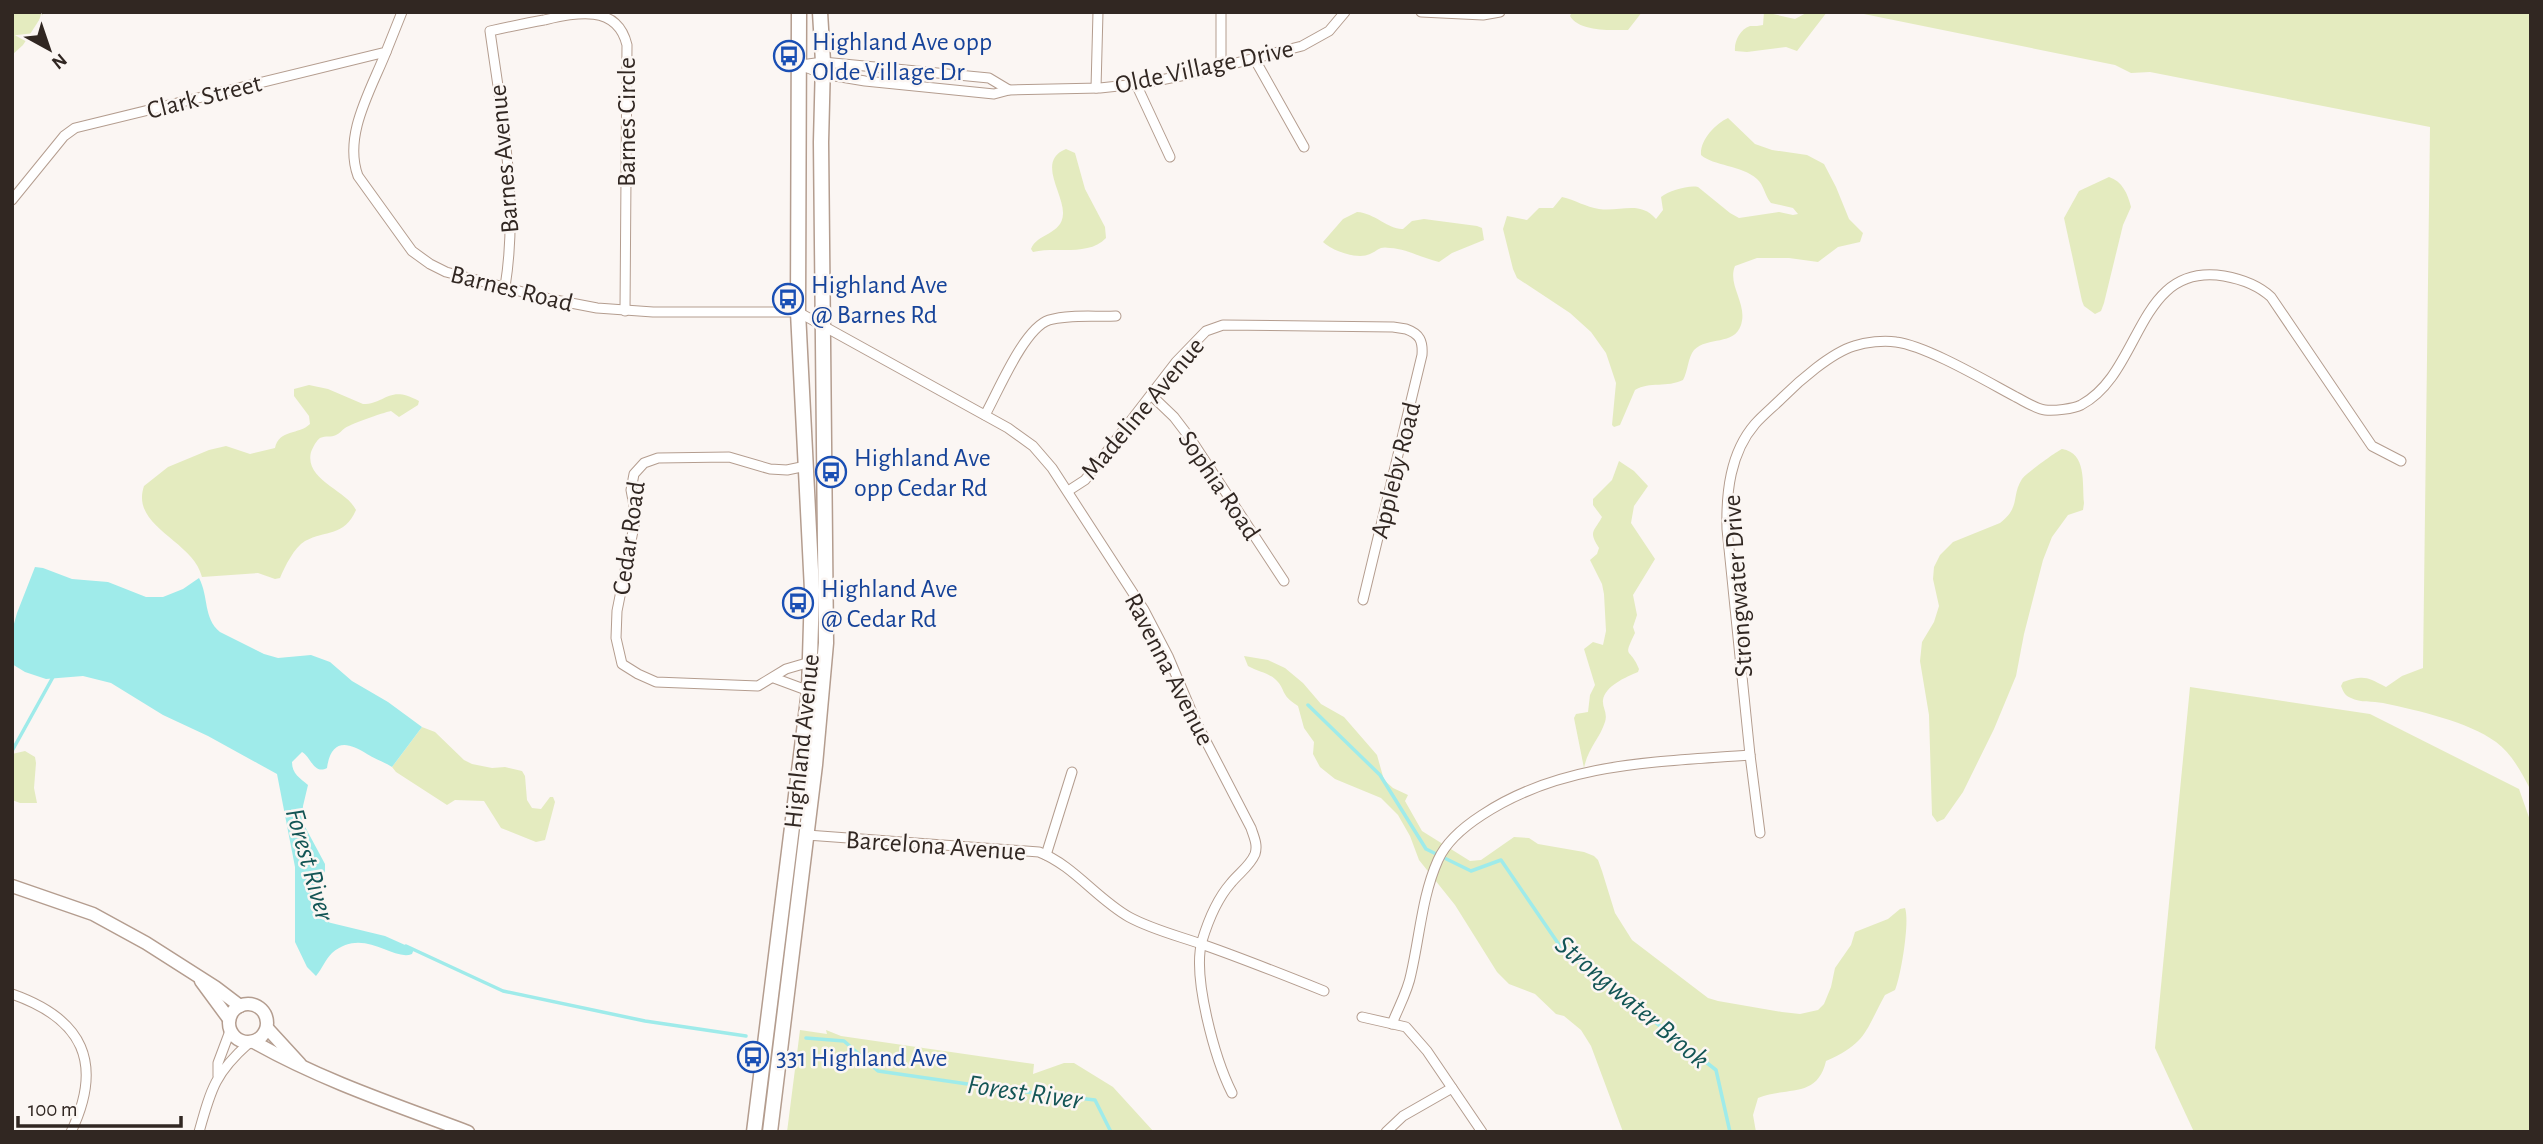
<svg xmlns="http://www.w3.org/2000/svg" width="2543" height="1144" viewBox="0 0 2543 1144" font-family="'Alegreya Sans',sans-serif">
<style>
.green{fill:#e4ebbf}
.water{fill:#9febea}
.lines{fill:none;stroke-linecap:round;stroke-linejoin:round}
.stream{stroke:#9febea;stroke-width:3.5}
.street-casing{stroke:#b49d8f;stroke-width:11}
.secondary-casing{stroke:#b49d8f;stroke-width:15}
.primary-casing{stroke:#b49d8f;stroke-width:17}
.street{stroke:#fff;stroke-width:9}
.secondary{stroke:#fff;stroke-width:12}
.primary{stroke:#fff;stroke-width:14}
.labels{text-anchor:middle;stroke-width:5;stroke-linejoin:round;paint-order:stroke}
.transit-label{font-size:26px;fill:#164399;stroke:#fbf6f3;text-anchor:start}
.street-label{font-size:26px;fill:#312722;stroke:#fbf6f3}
.water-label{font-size:28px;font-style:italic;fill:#135555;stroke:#fbf6f3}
</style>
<rect width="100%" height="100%" fill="#fbf6f3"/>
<g class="green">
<polygon points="12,12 43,14 23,45 12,55"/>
<path d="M1572,12H1642L1628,30C1612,30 1579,32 1570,16Z"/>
<path d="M1764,12L1795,19L1808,12H1827L1797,51L1786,47L1747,52L1735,51C1734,42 1740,29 1750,26C1755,26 1759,26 1763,25Z"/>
<path d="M1854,12H2531V791C2522,773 2512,754 2496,742C2467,721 2419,711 2383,703C2373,701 2360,703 2351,698C2345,696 2343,691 2341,686L2343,682C2365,675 2366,677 2386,687L2402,676L2423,668L2430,127L2150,72L2131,73L2115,65Z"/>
<path d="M1728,118L1755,144L1772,150L1807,155L1824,164L1836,187L1849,219L1863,233L1860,242L1838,247L1818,262L1789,258H1757L1735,266C1727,285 1748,304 1741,325C1734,346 1708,336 1694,350C1688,357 1688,371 1683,380C1667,388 1650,381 1635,390L1620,425L1614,427L1612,425L1616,383L1606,353L1591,332L1570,313L1517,278L1513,269L1503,229L1507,216L1527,220L1539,208H1553L1562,197C1575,200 1586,207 1599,209C1621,212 1640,200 1656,219L1663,210L1661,197C1669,191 1688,185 1698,187L1730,213L1739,218L1779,212L1793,215L1798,214L1793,208L1771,203C1765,196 1764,185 1757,179C1742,165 1713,166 1701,155C1700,140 1715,124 1728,118Z"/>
<path d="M1066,149L1075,153L1085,189L1105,227L1106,238C1088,257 1056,246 1033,252L1031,249C1037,233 1062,235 1063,214C1064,193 1036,161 1066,149Z"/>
<path d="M2109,177C2122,181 2128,194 2131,207L2123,225L2104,303L2101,311L2095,314L2084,306L2082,301L2064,218L2079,191Z"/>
<path d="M1357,212C1375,213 1389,230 1403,229L1412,221L1424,219L1477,226L1482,228L1484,240L1452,253L1439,262C1422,258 1407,249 1390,248C1379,246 1379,250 1370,254C1358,260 1332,251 1323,242L1343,219Z"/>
<path d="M309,385L328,389L363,404C386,404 389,384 419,401L418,405L399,417L391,411C382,413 353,423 345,428C342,430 339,434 336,435C331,438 326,435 320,438C316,441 313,447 311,452C304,480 347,490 356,510C344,537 326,530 305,541C294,548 285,566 280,578L275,579L258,573L202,577C193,540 130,527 144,486L168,467L209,450L226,446L250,454L275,448C279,429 299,435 310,424L309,416L294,396V389Z"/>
<path d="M2062,449C2087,453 2082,483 2084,503L2083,510L2068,515L2052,537L2043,560L2024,634L2016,676L1994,729L1963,792L1944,819L1937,822L1932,815L1929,715L1920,661L1922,642L1934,622L1939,606L1933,579L1934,567L1940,555L1953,542L2000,523C2021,507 2011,496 2022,479C2024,475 2057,451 2062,449Z"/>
<path d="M1619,461L1634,471L1648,486L1634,506L1631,523L1655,559L1633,595L1637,615L1633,627L1635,633C1622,660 1630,646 1639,669L1638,672C1626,677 1605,686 1603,700C1602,707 1608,713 1605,722C1600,738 1588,748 1584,768L1574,718L1576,714L1588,712L1590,695L1595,685L1584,649L1593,642L1603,645L1606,631L1604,594L1602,584L1590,560L1597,554L1599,548C1588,531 1594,532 1602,517L1593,505V499L1612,480Z"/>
<path d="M1244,656L1268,660L1285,668L1303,683L1321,704L1344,717L1377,755L1384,780L1393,788L1408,795L1405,801L1422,831L1470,861L1481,860L1514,837L1529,838L1538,844L1584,852L1594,856L1598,860L1602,871L1615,913L1632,940L1708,998L1718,1001L1782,1012L1800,1014L1818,1010L1824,1004L1831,987L1835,968L1851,945L1855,932L1888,919L1900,909L1905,908C1910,921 1901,976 1895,990L1885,995C1865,1031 1867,1043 1826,1061C1817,1099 1788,1086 1758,1098L1753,1115L1756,1132H1623L1591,1046L1581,1030L1564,1016L1556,1014L1535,994L1509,984L1497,972L1455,905L1419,860L1410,836L1398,815L1381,798L1335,779L1320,767L1313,754L1314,742L1304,728L1298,706C1279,694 1287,690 1275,679C1268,673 1257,671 1248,666Z"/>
<polygon points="2190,687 2370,714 2519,789 2531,823 2531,1132 2194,1132 2155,1048"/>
<polygon points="422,727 435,732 464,760 472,764 492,768 505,767 522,771 525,776 527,800 532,808 541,809 550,797 553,797 555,802 545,840 536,842 501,828 484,801 455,800 447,805 396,772 392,767"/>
<polygon points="25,751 35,757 36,763 34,788 37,803 20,803 12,800 12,754"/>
<polygon points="800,1030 827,1034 826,1030 841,1036 1034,1064 1033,1074 1064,1063 1074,1063 1113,1087 1154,1132 787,1132"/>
</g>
<path class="water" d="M35,567L43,568L72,579L108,582L146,597H163L183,589L199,578C209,597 203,618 220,632L264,654L278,658L311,655L330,662L352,681L388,702L422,727L392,767C384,762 375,759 367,754C347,741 331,739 327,768C314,775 311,757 302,752L292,762C292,774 300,778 308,785L303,806V823L325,864V871L310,899L312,907L327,922L385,936L414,949L412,954C393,962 364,926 332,953C325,960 322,969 316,976L307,967L295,942V867L277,774L208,736L163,715L111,683L83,676L46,679L25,672L12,664V631L17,613Z"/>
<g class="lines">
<g class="stream">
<polyline points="1308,705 1380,775 1426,849 1471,871 1501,860 1562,949 1716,1070 1730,1132"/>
<polyline points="12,751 53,677"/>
<polyline points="316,882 328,925"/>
<polyline points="406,946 503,991 645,1021 746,1036"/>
<polyline points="806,1038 844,1041 878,1071 1009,1090 1095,1100 1111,1132"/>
</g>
<g class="street-casing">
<g id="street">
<polyline points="1421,12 1483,15 1500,12"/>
<path d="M386,52C371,90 343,135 358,176L412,251L430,264L446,272L550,299L597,308L653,312H798L1008,428L1033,446L1052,468L1144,610L1168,656L1196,722L1251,828C1254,837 1258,845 1255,854C1250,866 1239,873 1231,883C1217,899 1208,921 1202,941C1192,977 1215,1059 1232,1093"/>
<polyline points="1254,58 1304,147"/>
<polyline points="800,65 823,74 865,81 994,94 1009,90 1100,88 1146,83 1205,71 1302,46 1329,31 1345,12"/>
<polyline points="801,65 823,62 989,78 1009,90"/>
<polyline points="1221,67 1221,12"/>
<polyline points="1136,84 1170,157"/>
<polyline points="1096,88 1098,12"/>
<polyline points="12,200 64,136 75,128 386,52 402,12"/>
<path d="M505,287C519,201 502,117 490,31C508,27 526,23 544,20C575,13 617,3 627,45L625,311"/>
<polyline points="1151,395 1174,417 1190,438 1284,581"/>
<path d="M985,415C998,392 1024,328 1049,320C1070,314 1095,317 1116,316"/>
<polyline points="806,466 787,470 770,469 729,457 658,458 644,463 634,474 631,490 636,516 617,611 616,638 622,664 638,674 656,682 758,686 786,669 810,662"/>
<path d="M1068,491L1085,480L1176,362L1206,331L1223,325L1393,327L1406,329C1420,334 1423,341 1422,355L1363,600"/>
<polyline points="774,678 809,691"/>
<path d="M1760,833L1750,755L1727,529C1726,493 1730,453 1755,424C1763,415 1773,407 1782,398C1799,381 1831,353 1854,346C1866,342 1884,340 1896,342C1927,346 1986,381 2016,397C2024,401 2036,409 2045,410C2054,411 2073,409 2081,405C2143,372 2136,262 2224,276C2241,279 2258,285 2271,297L2372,446L2401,461"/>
<path d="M807,835L1039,852C1073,865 1097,899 1129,917C1153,930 1179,936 1204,945C1244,959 1284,975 1324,991"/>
<polyline points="1046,855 1072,772"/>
<path d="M12,994C83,1019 104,1063 71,1132"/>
<polyline points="1362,1017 1406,1027 1427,1051 1482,1132"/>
<path d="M1392,1024C1398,1008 1408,991 1411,974C1420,935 1422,896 1438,860C1447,840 1465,826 1482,815C1562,762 1658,762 1750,755"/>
<polyline points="218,1076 218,1063 230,1031"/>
<path d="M199,1132C211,1089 215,1073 249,1043"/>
<polyline points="1386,1132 1403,1116 1452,1088"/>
</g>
</g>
<g class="secondary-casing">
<g id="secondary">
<polyline points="12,886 93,914 146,943 215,987 240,1006"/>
<polyline points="201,981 229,1019"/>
<circle cx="248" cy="1023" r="19"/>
<polyline points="267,1028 300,1064"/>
<path d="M254,1042C321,1080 396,1105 468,1132"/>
</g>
</g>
<g class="primary-casing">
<g id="primary">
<polyline points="754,1132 809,691 812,590 798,312 799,12"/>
<polyline points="770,1132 815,765 826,643 821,142 823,62 820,12"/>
</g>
</g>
<use href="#street" class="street"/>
<use href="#secondary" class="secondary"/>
<use href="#primary" class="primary"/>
</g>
<defs>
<g id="bus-ring" transform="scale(1.575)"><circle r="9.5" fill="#fbf6f3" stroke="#1a4fb4" stroke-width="1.5"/><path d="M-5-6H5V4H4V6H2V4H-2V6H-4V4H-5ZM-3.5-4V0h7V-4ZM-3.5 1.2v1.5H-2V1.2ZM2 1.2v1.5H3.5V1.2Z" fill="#1a4fb4"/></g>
</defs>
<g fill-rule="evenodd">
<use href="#bus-ring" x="789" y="56"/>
<use href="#bus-ring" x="788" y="299"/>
<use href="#bus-ring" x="831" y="472"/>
<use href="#bus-ring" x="798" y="603"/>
<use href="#bus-ring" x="753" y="1057"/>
</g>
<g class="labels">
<g class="transit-label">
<text x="812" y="50">Highland Ave opp<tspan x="812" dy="30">Olde Village Dr</tspan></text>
<text x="811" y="293">Highland Ave<tspan x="811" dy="30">@ Barnes Rd</tspan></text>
<text x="854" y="466">Highland Ave<tspan x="854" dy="30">opp Cedar Rd</tspan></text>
<text x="821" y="597">Highland Ave<tspan x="821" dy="30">@ Cedar Rd</tspan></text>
<text x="776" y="1066">331 Highland Ave</text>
</g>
<g class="street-label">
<text transform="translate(1204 66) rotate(-12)" y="9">Olde Village Drive</text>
<text transform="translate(204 96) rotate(-14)" y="9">Clark Street</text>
<text transform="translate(626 122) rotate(-90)" y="9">Barnes Circle</text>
<text transform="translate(503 159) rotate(-95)" y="9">Barnes Avenue</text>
<text transform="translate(512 288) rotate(14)" y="9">Barnes Road</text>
<text transform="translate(1142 408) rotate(-50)" y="9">Madeline Avenue</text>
<text transform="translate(1395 470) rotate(-76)" y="9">Appleby Road</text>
<text transform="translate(1220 485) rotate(56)" y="9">Sophia Road</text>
<text transform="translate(628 538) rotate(-82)" y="9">Cedar Road</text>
<text transform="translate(1737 586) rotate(-94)" y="9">Strongwater Drive</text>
<text transform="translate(1170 669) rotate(63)" y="9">Ravenna Avenue</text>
<text transform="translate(801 741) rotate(-84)" y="9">Highland Avenue</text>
<text transform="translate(936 845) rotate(4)" y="9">Barcelona Avenue</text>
</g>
<g class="water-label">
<text transform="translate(311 864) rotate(74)" y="10">Forest River</text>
<text transform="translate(1633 1001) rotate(40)" y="10">Strongwater Brook</text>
<text transform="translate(1025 1091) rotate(8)" y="10">Forest River</text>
</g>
</g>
<rect width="2543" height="1144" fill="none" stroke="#312722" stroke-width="28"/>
<g transform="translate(49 49) rotate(140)" stroke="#fbf6f3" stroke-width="5" paint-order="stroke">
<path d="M0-5L12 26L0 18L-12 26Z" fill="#312722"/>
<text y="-10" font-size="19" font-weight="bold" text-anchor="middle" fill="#312722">N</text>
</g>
<path d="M18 1116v10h163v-10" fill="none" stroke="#312722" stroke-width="3.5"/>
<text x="28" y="1116" font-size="21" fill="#312722" stroke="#fbf6f3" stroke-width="5" paint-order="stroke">100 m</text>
</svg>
